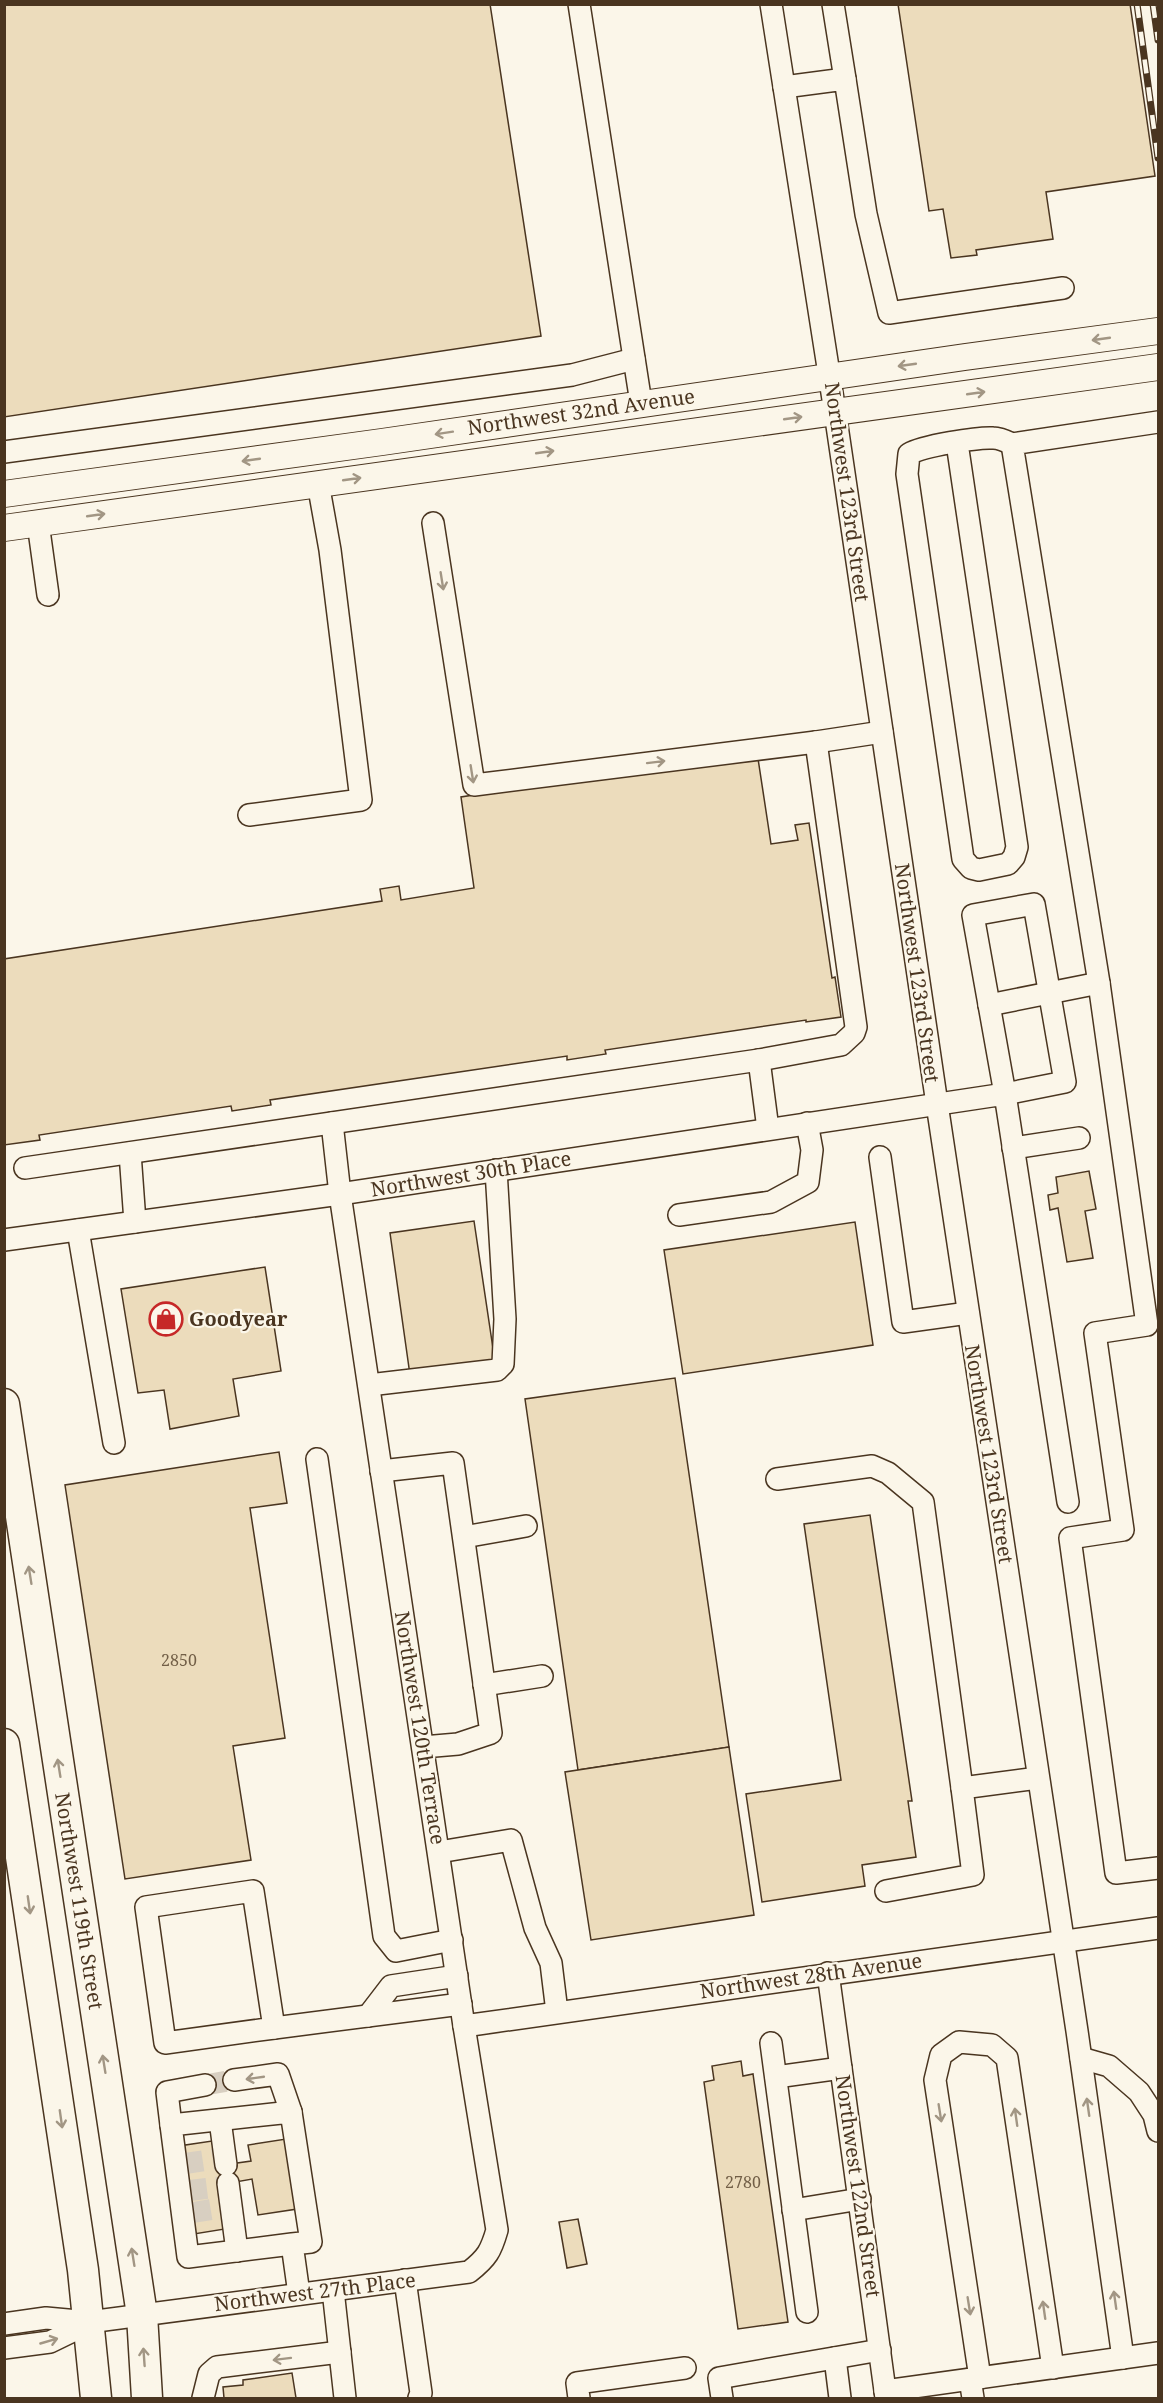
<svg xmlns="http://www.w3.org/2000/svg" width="1163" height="2403" viewBox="0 0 1163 2403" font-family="'Noto Serif',serif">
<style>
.building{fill:#ecdcbc;stroke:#4a3520;stroke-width:1.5}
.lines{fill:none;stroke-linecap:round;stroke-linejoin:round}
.minor-tunnel{stroke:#d8cfc1;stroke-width:21;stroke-dasharray:21 10;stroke-linecap:butt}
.minor-casing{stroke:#4a3520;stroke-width:24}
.major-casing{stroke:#4a3520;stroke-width:28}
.highway-casing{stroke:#4a3520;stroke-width:33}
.minor{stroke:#fbf6e9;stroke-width:21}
.major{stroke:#fbf6e9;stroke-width:26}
.highway{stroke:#fbf6e9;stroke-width:30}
.rail-casing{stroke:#4a3520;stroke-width:7}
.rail{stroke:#fbf6e9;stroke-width:4.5;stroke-dasharray:14;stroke-linecap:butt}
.oneway{stroke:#a29684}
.labels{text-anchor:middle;stroke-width:4.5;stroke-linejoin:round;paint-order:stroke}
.number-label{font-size:16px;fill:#725f47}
.street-label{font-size:20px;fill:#4a3520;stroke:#fbf6e9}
.poi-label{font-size:20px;font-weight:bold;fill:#4a3520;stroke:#fbf6e9;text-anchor:start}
</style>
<rect width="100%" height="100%" fill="#fbf6e9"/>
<g class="building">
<polygon points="4,4 490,4 541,336 4,417"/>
<polygon points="898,4 1130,4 1155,176 1046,192 1053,239 976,250 977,255 951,258 943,209 929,211"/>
<polygon points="757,752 771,844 798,840 795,825 809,823 832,978 835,977 841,1017 806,1022 806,1020 605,1050 606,1054 567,1060 567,1056 270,1100 271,1105 232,1111 231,1106 39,1135 40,1140 4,1145 4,959 382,901 380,889 399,886 401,900 474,888 461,797"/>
<polygon points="1089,1171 1096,1209 1085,1211 1093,1258 1067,1262 1058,1208 1050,1210 1048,1195 1058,1193 1056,1177"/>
<polygon points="474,1221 495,1362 410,1375 390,1233"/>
<polygon points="855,1222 873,1345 683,1374 664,1250"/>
<polygon points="265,1267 281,1371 233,1379 239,1416 170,1429 164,1390 138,1393 121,1289"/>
<polygon points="675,1378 729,1747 578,1770 525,1399"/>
<polygon points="279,1452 287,1503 250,1508 285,1738 233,1746 251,1860 125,1879 65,1485"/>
<polygon points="870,1515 912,1801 908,1801 916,1857 862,1865 865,1886 762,1902 746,1794 841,1780 804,1524"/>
<polygon points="729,1747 754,1915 591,1940 565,1772"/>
<polygon points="741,2061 743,2076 753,2074 788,2322 738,2329 704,2082 714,2080 712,2066"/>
<polygon points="233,2072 236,2088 206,2093 204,2077"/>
<polygon points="286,2139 297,2209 258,2215 252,2179 218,2185 225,2229 194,2234 179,2146 212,2141 216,2166 251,2161 248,2145"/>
<polygon points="578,2219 587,2264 567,2268 559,2222"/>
<polygon points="292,2373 296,2398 224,2398 223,2387 243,2385 243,2380"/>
</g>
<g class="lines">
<g class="minor-tunnel">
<polyline points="205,2085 234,2080"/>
<polyline points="182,2164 215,2159"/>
<polyline points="186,2191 218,2187"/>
<polyline points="190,2213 221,2208"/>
</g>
<g class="minor-casing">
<g id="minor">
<polyline points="579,4 641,403"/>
<polyline points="771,4 835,412 937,1104 1077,2031 1123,2358"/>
<polyline points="833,4 845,79"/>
<polyline points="784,87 845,79 866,214 889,313 1063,288"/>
<polyline points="1158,422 1012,444 1099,983 1147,1325 1095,1333 1123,1530 1070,1538 1116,1873 1158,1868"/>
<path d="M957,443L1017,847L1014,857L1008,864L979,870L971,868L963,859L907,474L909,454C922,446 978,437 993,438C1000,438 1006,441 1012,444"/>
<polyline points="4,452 572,375 634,359"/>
<polyline points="38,523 48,595"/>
<polyline points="433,523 474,785 816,742"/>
<polyline points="249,815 361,800 330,550 318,483"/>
<polygon points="1034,904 1065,1082 1005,1094 973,915"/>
<polyline points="989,1005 1099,983"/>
<polyline points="759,1060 768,1129"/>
<polyline points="1013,1148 1079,1138"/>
<polyline points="130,1153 135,1222"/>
<polyline points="880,1157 903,1322 968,1313"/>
<polyline points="25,1168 759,1060 841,1045 854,1033 856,1027 816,742 882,732"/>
<polyline points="679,1215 771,1202 808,1182 812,1150 807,1123"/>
<polyline points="78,1230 114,1443"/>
<polyline points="4,1240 340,1194 1005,1094 1068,1502"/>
<polyline points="369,1385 497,1370 503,1364 505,1319 496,1170"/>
<polyline points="317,1459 384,1936 396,1951 452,1940"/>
<polyline points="381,1471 453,1463 491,1733 458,1744 423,1747"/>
<polyline points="777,1479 872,1466 888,1473 923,1502 962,1788"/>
<polyline points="464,1537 526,1526"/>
<polyline points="484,1685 542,1676"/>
<polyline points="439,1852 511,1840 535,1928 551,1963 557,2012"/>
<polygon points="253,1891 274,2028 165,2043 146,1907"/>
<polyline points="886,1891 973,1875 962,1788 1038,1778"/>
<polyline points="828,1973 886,2398"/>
<polyline points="368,2016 391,1986 457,1976"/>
<polyline points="464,2026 1158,1928"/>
<polyline points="274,2028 461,2004"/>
<polyline points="771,2043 807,2312"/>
<polyline points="1081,2058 1109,2066 1139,2092 1154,2115 1158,2131"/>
<polyline points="776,2077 841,2068"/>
<polyline points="234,2080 278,2074 291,2112"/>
<polyline points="220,2120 226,2165"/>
<polyline points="171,2125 167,2092 205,2085"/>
<polyline points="228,2183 237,2251"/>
<polyline points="793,2210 860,2199"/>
<polyline points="292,2244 311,2242 291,2112 171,2125 188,2257 292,2244 299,2294"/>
<polyline points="405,2280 421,2393 419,2398"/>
<polyline points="333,2290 345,2398"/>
<path d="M4,2324L46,2318L89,2322L469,2272C487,2258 491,2251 497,2230L464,2026L340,1194L332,1123"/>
<polyline points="4,2348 50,2342 89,2323"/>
<polyline points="835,2358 840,2398"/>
<polyline points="980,2378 935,2080 941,2055 959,2042 992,2045 1007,2058 1053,2368"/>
<polyline points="970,2379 973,2398"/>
<polyline points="885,2391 1158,2353"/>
<polyline points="203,2398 209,2374 217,2367 340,2352"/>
<polyline points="579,2398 577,2383 685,2368"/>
<polyline points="722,2398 719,2378 880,2350"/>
</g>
</g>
<g class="major-casing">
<g id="major">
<polyline points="4,494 382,442 965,357 1158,331"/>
<polyline points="4,528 1158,367"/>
</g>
</g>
<g class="highway-casing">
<g id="highway">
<polyline points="4,1404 142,2315 147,2398"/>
<polyline points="4,1744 83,2270 96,2398"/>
</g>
</g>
<use href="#minor" class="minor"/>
<use href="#major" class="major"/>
<use href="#highway" class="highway"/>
<g class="rail-casing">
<g id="rail">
<polyline points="1137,4 1158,158"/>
<polyline points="1153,4 1158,40"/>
</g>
</g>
<use href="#rail" class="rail"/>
</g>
<defs><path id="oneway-shaft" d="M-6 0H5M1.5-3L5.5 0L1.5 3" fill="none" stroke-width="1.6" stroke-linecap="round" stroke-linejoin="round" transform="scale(1.5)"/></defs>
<g class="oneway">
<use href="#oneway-shaft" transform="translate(1101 339) rotate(172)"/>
<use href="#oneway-shaft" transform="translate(907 365) rotate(172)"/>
<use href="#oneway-shaft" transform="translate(976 393) rotate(-8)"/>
<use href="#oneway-shaft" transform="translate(793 418) rotate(-8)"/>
<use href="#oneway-shaft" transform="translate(444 433) rotate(171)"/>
<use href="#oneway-shaft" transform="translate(545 452) rotate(-8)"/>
<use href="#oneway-shaft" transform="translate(251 460) rotate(172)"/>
<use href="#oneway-shaft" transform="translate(352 479) rotate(-8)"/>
<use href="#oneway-shaft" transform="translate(96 515) rotate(-8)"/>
<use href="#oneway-shaft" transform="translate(442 581) rotate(81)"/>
<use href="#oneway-shaft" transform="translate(656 762) rotate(-7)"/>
<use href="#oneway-shaft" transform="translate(472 774) rotate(81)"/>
<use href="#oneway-shaft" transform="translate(30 1575) rotate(-99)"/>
<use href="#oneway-shaft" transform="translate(59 1768) rotate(-99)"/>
<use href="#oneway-shaft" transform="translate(29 1905) rotate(82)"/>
<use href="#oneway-shaft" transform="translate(104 2064) rotate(-99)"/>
<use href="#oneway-shaft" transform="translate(255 2078) rotate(172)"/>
<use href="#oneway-shaft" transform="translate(1088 2107) rotate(-98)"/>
<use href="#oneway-shaft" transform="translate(940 2113) rotate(81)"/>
<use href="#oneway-shaft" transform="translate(1016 2117) rotate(-98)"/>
<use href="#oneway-shaft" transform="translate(61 2119) rotate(82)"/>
<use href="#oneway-shaft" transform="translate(133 2257) rotate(-99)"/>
<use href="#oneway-shaft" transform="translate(1115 2300) rotate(-98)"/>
<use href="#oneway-shaft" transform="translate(969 2306) rotate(81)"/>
<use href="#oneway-shaft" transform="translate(1044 2310) rotate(-98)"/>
<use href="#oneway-shaft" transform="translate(49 2341) rotate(-16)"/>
<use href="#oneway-shaft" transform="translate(144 2357) rotate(-94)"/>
<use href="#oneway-shaft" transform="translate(282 2359) rotate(173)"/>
</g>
<defs>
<g id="shop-ring" transform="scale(1.725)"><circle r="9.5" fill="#fbf6e9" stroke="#c62828" stroke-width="1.5"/><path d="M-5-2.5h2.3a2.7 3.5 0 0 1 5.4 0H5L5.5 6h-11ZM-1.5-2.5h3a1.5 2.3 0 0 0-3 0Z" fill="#c62828"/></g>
</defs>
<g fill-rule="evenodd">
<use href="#shop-ring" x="166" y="1319"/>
</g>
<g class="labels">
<g class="number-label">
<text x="179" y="1666">2850</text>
<text x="743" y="2188">2780</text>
</g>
<g class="street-label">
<text transform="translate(581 412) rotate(-8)" y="7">Northwest 32nd Avenue</text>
<text transform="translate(847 492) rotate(82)" y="7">Northwest 123rd Street</text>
<text transform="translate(917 973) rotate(82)" y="7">Northwest 123rd Street</text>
<text transform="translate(471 1174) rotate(-9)" y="7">Northwest 30th Place</text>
<text transform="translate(989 1454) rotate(81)" y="7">Northwest 123rd Street</text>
<text transform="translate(420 1728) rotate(81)" y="7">Northwest 120th Terrace</text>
<text transform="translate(79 1901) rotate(81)" y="7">Northwest 119th Street</text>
<text transform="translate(811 1976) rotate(-8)" y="7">Northwest 28th Avenue</text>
<text transform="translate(858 2186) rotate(82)" y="7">Northwest 122nd Street</text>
<text transform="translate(315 2292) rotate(-7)" y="7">Northwest 27th Place</text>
</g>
<g class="poi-label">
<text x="189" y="1326">Goodyear</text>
</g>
</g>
<rect width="1163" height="2403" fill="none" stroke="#4a3520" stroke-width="12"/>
</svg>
